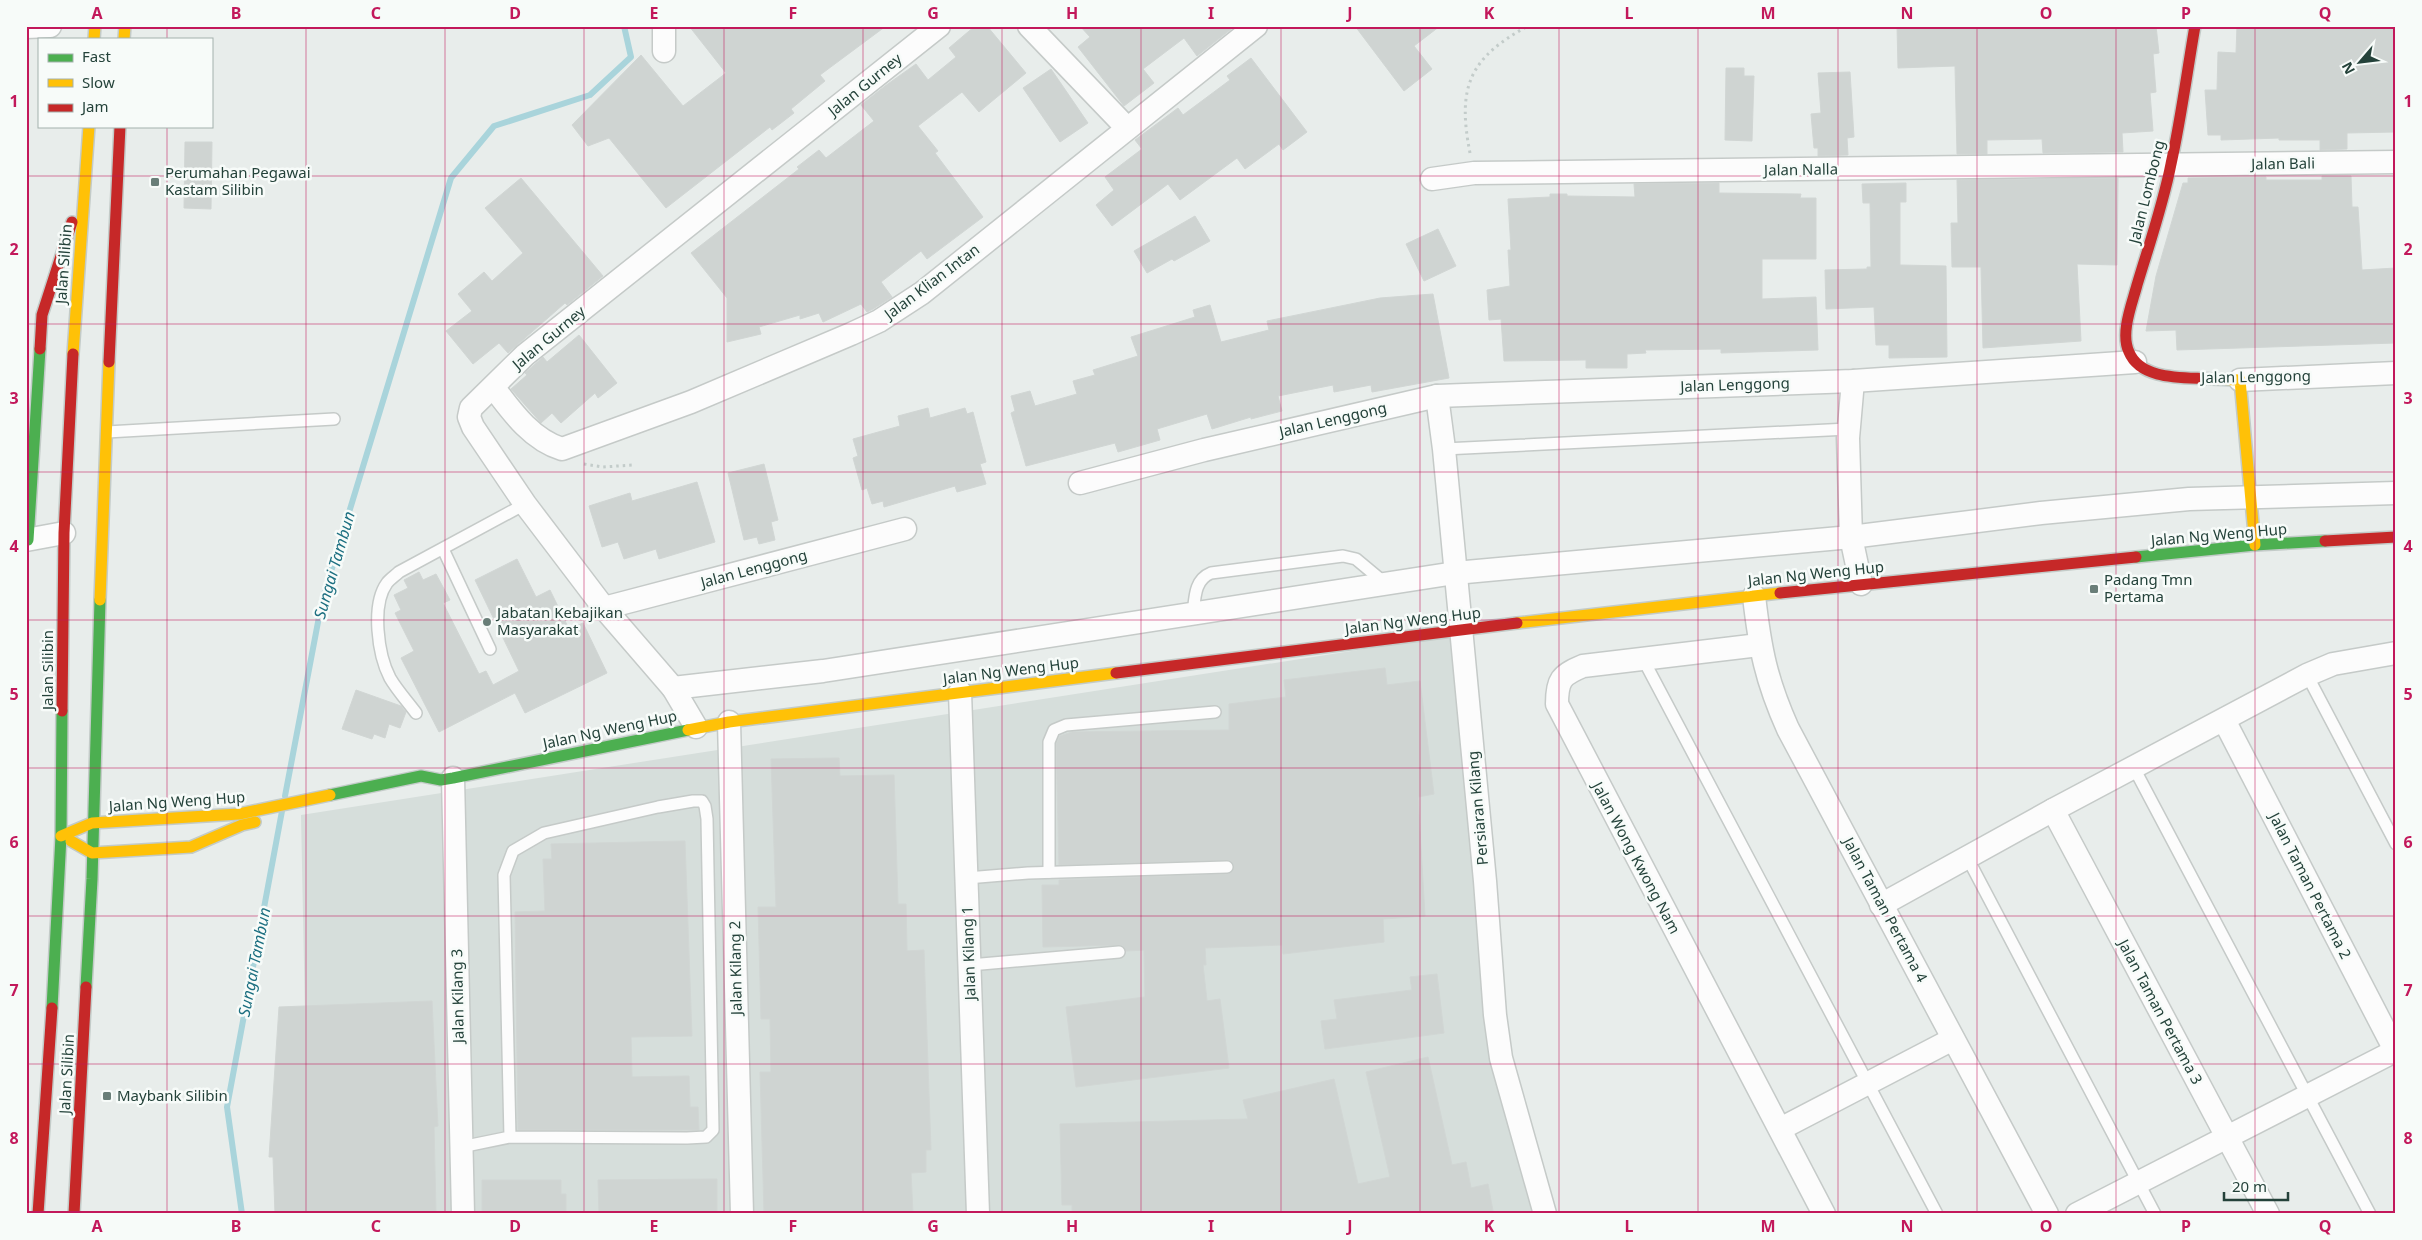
<svg xmlns="http://www.w3.org/2000/svg" width="2422" height="1240" viewBox="0 0 2422 1240" font-family="'Noto Sans',sans-serif">
<style>
.built{fill:#d6dedb}
.lines{fill:none;stroke-linecap:round;stroke-linejoin:round}
.stream{stroke:#a9d4db;stroke-width:6}
.building{fill:#cfd4d2;stroke:#d1d6d4}
.lane-casing{stroke:#c5cac8;stroke-width:14}
.street-casing{stroke:#c5cac8;stroke-width:25}
.fast-casing{stroke:#c3cbc8;stroke-width:14}
.slow-casing{stroke:#c3cbc8;stroke-width:14}
.jam-casing{stroke:#c3cbc8;stroke-width:14}
.path{stroke:#c3ccca;stroke-width:3;stroke-dasharray:2.5 4;stroke-linecap:butt}
.lane{stroke:#fcfcfc;stroke-width:11}
.street{stroke:#fcfcfc;stroke-width:22}
.fast{stroke:#4caf50;stroke-width:11}
.slow{stroke:#ffc107;stroke-width:11}
.jam{stroke:#c62828;stroke-width:11}
.grid{fill:none;stroke:#c2185b;stroke-width:1;stroke-opacity:0.55}
.poi-dot{fill:#697e78;stroke:#f7fbf9;stroke-width:2}
.labels{text-anchor:middle;stroke-width:5;stroke-linejoin:round;paint-order:stroke}
.street-label{font-size:15px;fill:#24423a;stroke:#f7fbf9}
.poi-label{font-size:15px;fill:#24423a;stroke:#f7fbf9;text-anchor:start}
.water-label{font-size:16px;font-style:italic;fill:#1c6f80;stroke:#f7fbf9}
.neatline{fill:none;stroke:#c2185b;stroke-width:2}
.grid-label{font-size:16px;text-anchor:middle;font-weight:bold;fill:#c2185b}
</style>
<rect width="100%" height="100%" fill="#e8edeb"/>
<polygon class="built" points="1460,634 1496,1058 1541,1214 309,1214 301,815"/>
<g class="lines">
<g class="stream">
<polyline points="285,796 322,601 451,178 494,126 590,95 631,57 624,26"/>
<polyline points="242,1214 227,1107 282,811"/>
</g>
</g>
<g class="building">
<polygon points="689,26 886,26 820,75 825,81 791,109 794,113 772,130 770,127 666,208 609,138 588,146 572,125 641,55 683,106 726,73"/>
<polygon points="975,26 987,26 1026,73 979,112 962,92 918,126 938,151 935,153 983,217 927,259 921,251 881,282 892,297 873,309 867,312 861,304 823,322 819,313 800,319 800,315 759,327 761,334 727,342 727,298 691,253 799,169 797,167 819,150 826,158 874,121 861,105 885,86 916,64 928,80 956,57 949,48"/>
<polygon points="1080,26 1235,26 1197,56 1184,38 1143,69 1154,83 1124,106 1078,47 1090,37"/>
<polygon points="1355,26 1440,26 1414,46 1432,69 1404,91"/>
<polygon points="1897,26 2156,26 2159,53 2153,54 2156,92 2150,93 2153,131 2122,133 2123,152 2043,153 2042,139 1987,140 1987,154 1957,154 1955,66 1898,68"/>
<polygon points="2237,26 2396,26 2395,132 2347,133 2347,149 2320,150 2320,140 2279,140 2279,138 2221,140 2221,135 2208,135 2205,90 2217,90 2218,52 2236,53"/>
<polygon points="1251,58 1307,132 1283,150 1279,144 1245,169 1237,158 1180,200 1168,184 1112,226 1096,205 1114,190 1105,177 1142,149 1135,140 1178,108 1183,115 1230,80 1227,76"/>
<polygon points="1726,68 1744,68 1744,76 1754,76 1752,141 1725,140"/>
<polygon points="1051,69 1088,123 1060,142 1023,88"/>
<polygon points="1850,72 1854,137 1847,138 1848,155 1818,156 1818,148 1814,148 1811,114 1821,113 1818,73"/>
<polygon points="185,142 212,142 211,209 184,208"/>
<polygon points="2322,176 2351,176 2352,207 2358,207 2362,270 2396,268 2396,343 2177,350 2176,330 2146,331 2156,276 2183,183 2188,183 2188,178 2266,177 2266,180 2322,180"/>
<polygon points="521,178 603,276 567,305 565,303 508,353 499,343 473,364 446,331 472,311 458,294 484,272 492,281 523,253 485,208"/>
<polygon points="2118,178 2117,265 2077,264 2081,341 1983,348 1981,267 1952,267 1951,223 1958,223 1957,180"/>
<polygon points="1719,183 1719,193 1801,194 1800,198 1816,198 1816,259 1762,259 1762,299 1816,297 1818,350 1721,353 1721,349 1645,350 1646,353 1627,354 1627,368 1586,368 1586,360 1504,361 1501,319 1489,320 1487,290 1510,286 1508,250 1511,250 1508,199 1550,197 1550,194 1567,194 1567,196 1635,197 1634,184"/>
<polygon points="1906,183 1906,202 1900,202 1900,265 1946,266 1947,357 1889,358 1889,345 1876,345 1874,307 1826,309 1825,270 1867,269 1867,267 1871,267 1870,203 1863,203 1862,184"/>
<polygon points="1195,216 1210,241 1174,261 1172,259 1147,273 1134,251"/>
<polygon points="1438,229 1456,266 1424,281 1406,244"/>
<polygon points="1433,294 1449,378 1372,392 1371,385 1334,392 1333,385 1278,396 1282,411 1251,419 1251,417 1212,429 1207,414 1157,429 1160,440 1118,452 1115,443 1026,466 1011,413 1015,411 1011,396 1030,391 1035,406 1077,394 1073,381 1095,375 1093,370 1138,356 1131,337 1195,317 1193,310 1210,305 1221,342 1269,330 1267,321 1380,298"/>
<polygon points="579,335 617,383 598,398 595,393 561,423 552,413 541,423 511,389 527,375 525,373 543,357 547,362"/>
<polygon points="928,408 930,418 965,408 967,414 973,412 986,462 980,464 986,484 957,492 955,486 884,507 883,501 872,504 867,488 862,490 853,458 858,456 853,439 900,426 898,416"/>
<polygon points="764,464 778,520 771,522 775,540 759,544 757,537 744,540 728,473"/>
<polygon points="697,482 715,542 659,559 656,549 624,559 618,542 602,547 589,506 630,493 632,501"/>
<polygon points="517,559 536,597 550,590 569,629 583,623 607,673 525,713 515,693 439,732 401,658 414,651 395,613 401,610 394,595 408,588 404,580 419,572 423,580 436,574 450,600 443,603 479,674 486,671 493,685 519,671 475,580"/>
<polygon points="1385,668 1387,685 1420,681 1434,794 1418,797 1425,916 1383,919 1384,942 1283,954 1282,945 1205,948 1206,965 1203,965 1207,1001 1220,999 1229,1068 1076,1087 1066,1007 1145,997 1144,950 1126,951 1123,946 1118,945 1043,947 1042,885 1059,885 1059,880 1227,874 1233,871 1234,866 1231,861 1227,860 1059,865 1056,744 1060,736 1072,732 1229,730 1229,704 1286,697 1284,680"/>
<polygon points="356,690 401,706 406,712 400,728 389,724 385,738 374,734 372,739 342,729"/>
<polygon points="839,758 840,776 894,775 898,904 906,904 907,951 924,950 931,1150 926,1150 926,1172 911,1173 913,1214 764,1214 760,1072 771,1072 770,1019 761,1019 758,907 776,907 771,759"/>
<polygon points="685,841 692,1036 631,1037 632,1077 689,1076 690,1107 698,1107 699,1130 518,1130 515,912 545,911 543,859 552,859 551,844"/>
<polygon points="1437,974 1444,1033 1325,1049 1321,1021 1337,1019 1334,1000 1412,990 1410,977"/>
<polygon points="432,1001 438,1126 434,1127 436,1214 275,1214 273,1157 269,1157 279,1007"/>
<polygon points="1428,1057 1452,1165 1466,1162 1471,1188 1488,1184 1493,1211 1480,1214 1244,1214 1244,1211 1227,1214 1072,1214 1072,1205 1062,1205 1060,1124 1248,1119 1243,1100 1334,1079 1358,1184 1390,1177 1366,1072"/>
<polygon points="717,1179 717,1214 599,1214 598,1180"/>
<polygon points="482,1180 561,1180 561,1194 566,1194 566,1214 482,1214"/>
</g>
<g class="lines">
<g class="lane-casing">
<g id="lane">
<polyline points="107,432 334,419"/>
<polyline points="1444,449 1848,429"/>
<polyline points="443,549 490,649"/>
<path d="M1193,615C1195,598 1194,580 1211,573L1343,556L1356,559L1386,584"/>
<polyline points="1643,659 1937,1214"/>
<polyline points="2307,675 2396,844"/>
<path d="M416,713C407,701 397,690 390,678C378,655 371,605 387,583C390,579 395,576 399,572L525,504"/>
<polyline points="2134,768 2370,1214"/>
<polyline points="1967,857 2155,1214"/>
<polyline points="1049,872 1049,742 1054,730 1066,725 1215,712"/>
<polyline points="967,878 1028,873 1227,867"/>
<polyline points="970,965 1119,952"/>
<polyline points="461,1147 510,1137 504,875 513,851 544,833 658,807 693,801 702,801 705,806 707,819 713,1130 706,1137 687,1138 510,1137"/>
</g>
</g>
<g class="street-casing">
<g id="street">
<polyline points="1029,26 1127,128"/>
<polyline points="26,27 50,26"/>
<polyline points="664,51 664,26"/>
<polyline points="1432,179 1474,173 2396,162"/>
<polyline points="2240,380 2396,373"/>
<polyline points="1853,381 1848,438 1851,537 1861,584"/>
<path d="M494,388C512,412 532,440 562,449L691,402L851,334L879,321L922,293L1256,26"/>
<polyline points="1437,396 1444,449 1485,881 1495,1015 1501,1058 1545,1214"/>
<polyline points="1080,483 1204,450 1437,396 1853,381 2135,362"/>
<polyline points="26,540 64,533"/>
<path d="M1754,596C1760,649 1766,680 1788,729L2047,1214"/>
<polyline points="604,608 905,529"/>
<path d="M1759,645L1583,666C1561,675 1557,680 1557,704L1824,1214"/>
<polyline points="673,688 823,671 1455,573 1851,537 2041,513 2189,499 2396,493"/>
<polyline points="960,692 978,1214"/>
<polyline points="2224,720 2396,1052"/>
<polyline points="729,722 742,1214"/>
<polyline points="696,727 673,688 604,608 525,504 473,427 469,417 471,408 525,355 939,26"/>
<polyline points="453,778 463,1214"/>
<polyline points="2053,810 2268,1214"/>
<polyline points="1881,905 2053,810 2307,675 2333,664 2396,653"/>
<polyline points="1780,1129 1953,1039"/>
<polyline points="2077,1214 2395,1051"/>
</g>
</g>
<g class="fast-casing">
<g id="fast">
<polyline points="28,540 40,349"/>
<polyline points="2136,557 2255,545 2325,541"/>
<polyline points="330,795 421,776 441,780 453,778 688,730"/>
<polyline points="86,987 92,879 100,600"/>
<polyline points="52,1008 61,836 62,711"/>
</g>
</g>
<g class="slow-casing">
<g id="slow">
<polyline points="94,39 95,26"/>
<polyline points="124,39 125,26"/>
<polyline points="73,354 89,126"/>
<polyline points="2211,379 2240,380 2255,545"/>
<polyline points="100,600 109,362"/>
<polyline points="1517,623 1780,593"/>
<polyline points="688,730 729,722 1116,673"/>
<polyline points="61,836 92,823 239,814 330,795"/>
<polyline points="71,841 92,853 191,847 242,825 255,822"/>
</g>
</g>
<g class="jam-casing">
<g id="jam">
<path d="M2195,26C2187,72 2181,119 2171,164C2163,205 2149,245 2137,285C2132,304 2120,333 2129,352C2141,381 2185,377 2211,379"/>
<polyline points="40,349 42,315 72,222"/>
<polyline points="109,362 120,126"/>
<polyline points="2325,541 2396,537"/>
<polyline points="1780,593 2136,557"/>
<polyline points="1116,673 1517,623"/>
<polyline points="62,711 64,533 73,354"/>
<polyline points="38,1214 52,1008"/>
<polyline points="74,1214 86,987"/>
</g>
</g>
<g class="path">
<path d="M1470,153C1457,87 1469,58 1528,26"/>
<polyline points="584,464 603,467 633,465"/>
</g>
<use href="#lane" class="lane"/>
<use href="#street" class="street"/>
<use href="#fast" class="fast"/>
<use href="#slow" class="slow"/>
<use href="#jam" class="jam"/>
</g>
<path class="grid" d="M167,26V39M306,26V1214M445,26V1214M584,26V1214M724,26V1214M863,26V1214M1002,26V1214M1141,26V1214M1281,26V1214M1420,26V1214M1559,26V1214M1698,26V1214M1838,26V1214M1977,26V1214M2116,26V1214M2255,26V1214M167,126V1214M26,176H2396M26,324H2396M26,472H2396M26,620H2396M26,768H2396M26,916H2396M26,1064H2396"/>
<g class="poi-dot">
<rect x="150" y="177" width="10" height="10" rx="2.5"/>
<rect x="2089" y="584" width="10" height="10" rx="2.5"/>
<circle cx="487" cy="622" r="5"/>
<rect x="102" y="1091" width="10" height="10" rx="2.5"/>
</g>
<g class="labels">
<g class="street-label">
<text transform="translate(865 85) rotate(-39)" y="5">Jalan Gurney</text>
<text transform="translate(2283 164) rotate(-1)" y="5">Jalan Bali</text>
<text transform="translate(1801 170) rotate(-1)" y="5">Jalan Nalla</text>
<text transform="translate(2147 192) rotate(-76)" y="5">Jalan Lombong</text>
<text transform="translate(64 264) rotate(-86)" y="5">Jalan Silibin</text>
<text transform="translate(932 282) rotate(-37)" y="5">Jalan Klian Intan</text>
<text transform="translate(549 338) rotate(-40)" y="5">Jalan Gurney</text>
<text transform="translate(2256 377) rotate(-1)" y="5">Jalan Lenggong</text>
<text transform="translate(1735 385) rotate(-2)" y="5">Jalan Lenggong</text>
<text transform="translate(1333 420) rotate(-13)" y="5">Jalan Lenggong</text>
<text transform="translate(2219 535) rotate(-5)" y="5">Jalan Ng Weng Hup</text>
<text transform="translate(754 569) rotate(-15)" y="5">Jalan Lenggong</text>
<text transform="translate(1816 574) rotate(-6)" y="5">Jalan Ng Weng Hup</text>
<text transform="translate(1413 621) rotate(-7)" y="5">Jalan Ng Weng Hup</text>
<text transform="translate(48 670) rotate(-90)" y="5">Jalan Silibin</text>
<text transform="translate(1011 671) rotate(-7)" y="5">Jalan Ng Weng Hup</text>
<text transform="translate(610 730) rotate(-12)" y="5">Jalan Ng Weng Hup</text>
<text transform="translate(177 802) rotate(-4)" y="5">Jalan Ng Weng Hup</text>
<text transform="translate(1478 808) rotate(-95)" y="5">Persiaran Kilang</text>
<text transform="translate(1636 858) rotate(62)" y="5">Jalan Wong Kwong Nam</text>
<text transform="translate(2310 886) rotate(63)" y="5">Jalan Taman Pertama 2</text>
<text transform="translate(1885 910) rotate(62)" y="5">Jalan Taman Pertama 4</text>
<text transform="translate(969 953) rotate(-92)" y="5">Jalan Kilang 1</text>
<text transform="translate(736 968) rotate(-91)" y="5">Jalan Kilang 2</text>
<text transform="translate(458 996) rotate(-91)" y="5">Jalan Kilang 3</text>
<text transform="translate(2160 1012) rotate(62)" y="5">Jalan Taman Pertama 3</text>
<text transform="translate(67 1074) rotate(-87)" y="5">Jalan Silibin</text>
</g>
<g class="poi-label">
<text x="165" y="178">Perumahan Pegawai<tspan x="165" dy="17">Kastam Silibin</tspan></text>
<text x="2104" y="585">Padang Tmn<tspan x="2104" dy="17">Pertama</tspan></text>
<text x="497" y="618">Jabatan Kebajikan<tspan x="497" dy="17">Masyarakat</tspan></text>
<text x="117" y="1101">Maybank Silibin</text>
</g>
<g class="water-label">
<text transform="translate(334 565) rotate(-74)" y="6">Sungai Tambun</text>
<text transform="translate(254 962) rotate(-79)" y="6">Sungai Tambun</text>
</g>
</g>
<rect width="2422" height="1240" fill="none" stroke="#f7fbf9" stroke-width="55"/>
<rect x="38" y="38" width="175" height="90" fill="#f7fbf9" stroke="#a3b1ad"/>
<rect x="48" y="54" width="25" height="8" fill="#4caf50" stroke="#a3b1ad"/>
<text x="82" y="62" font-size="15" fill="#24423a">Fast</text>
<rect x="48" y="79" width="25" height="8" fill="#ffc107" stroke="#a3b1ad"/>
<text x="82" y="88" font-size="15" fill="#24423a">Slow</text>
<rect x="48" y="104" width="25" height="8" fill="#c62828" stroke="#a3b1ad"/>
<text x="82" y="112" font-size="15" fill="#24423a">Jam</text>
<g transform="translate(2360 62) rotate(242)" stroke="#f7fbf9" stroke-width="4" paint-order="stroke">
<path d="M0-4L9 19L0 12L-9 19Z" fill="#24423a"/>
<text y="-8" font-size="14" font-weight="bold" text-anchor="middle" fill="#24423a">N</text>
</g>
<path d="M2224 1192v8h64v-8" fill="none" stroke="#24423a" stroke-width="2.5"/>
<text x="2232" y="1192" font-size="15" fill="#24423a" stroke="#f7fbf9" stroke-width="4" paint-order="stroke">20 m</text>
<rect x="28" y="28" width="2366" height="1184" class="neatline"/>
<g class="grid-label">
<text x="97" y="19">A</text>
<text x="236" y="19">B</text>
<text x="376" y="19">C</text>
<text x="515" y="19">D</text>
<text x="654" y="19">E</text>
<text x="793" y="19">F</text>
<text x="933" y="19">G</text>
<text x="1072" y="19">H</text>
<text x="1211" y="19">I</text>
<text x="1350" y="19">J</text>
<text x="1489" y="19">K</text>
<text x="1629" y="19">L</text>
<text x="1768" y="19">M</text>
<text x="1907" y="19">N</text>
<text x="2046" y="19">O</text>
<text x="2186" y="19">P</text>
<text x="2325" y="19">Q</text>
<text x="14" y="107">1</text>
<text x="2408" y="107">1</text>
<text x="14" y="255">2</text>
<text x="2408" y="255">2</text>
<text x="14" y="404">3</text>
<text x="2408" y="404">3</text>
<text x="14" y="552">4</text>
<text x="2408" y="552">4</text>
<text x="14" y="700">5</text>
<text x="2408" y="700">5</text>
<text x="14" y="848">6</text>
<text x="2408" y="848">6</text>
<text x="14" y="996">7</text>
<text x="2408" y="996">7</text>
<text x="14" y="1144">8</text>
<text x="2408" y="1144">8</text>
<text x="97" y="1232">A</text>
<text x="236" y="1232">B</text>
<text x="376" y="1232">C</text>
<text x="515" y="1232">D</text>
<text x="654" y="1232">E</text>
<text x="793" y="1232">F</text>
<text x="933" y="1232">G</text>
<text x="1072" y="1232">H</text>
<text x="1211" y="1232">I</text>
<text x="1350" y="1232">J</text>
<text x="1489" y="1232">K</text>
<text x="1629" y="1232">L</text>
<text x="1768" y="1232">M</text>
<text x="1907" y="1232">N</text>
<text x="2046" y="1232">O</text>
<text x="2186" y="1232">P</text>
<text x="2325" y="1232">Q</text>
</g>
</svg>
